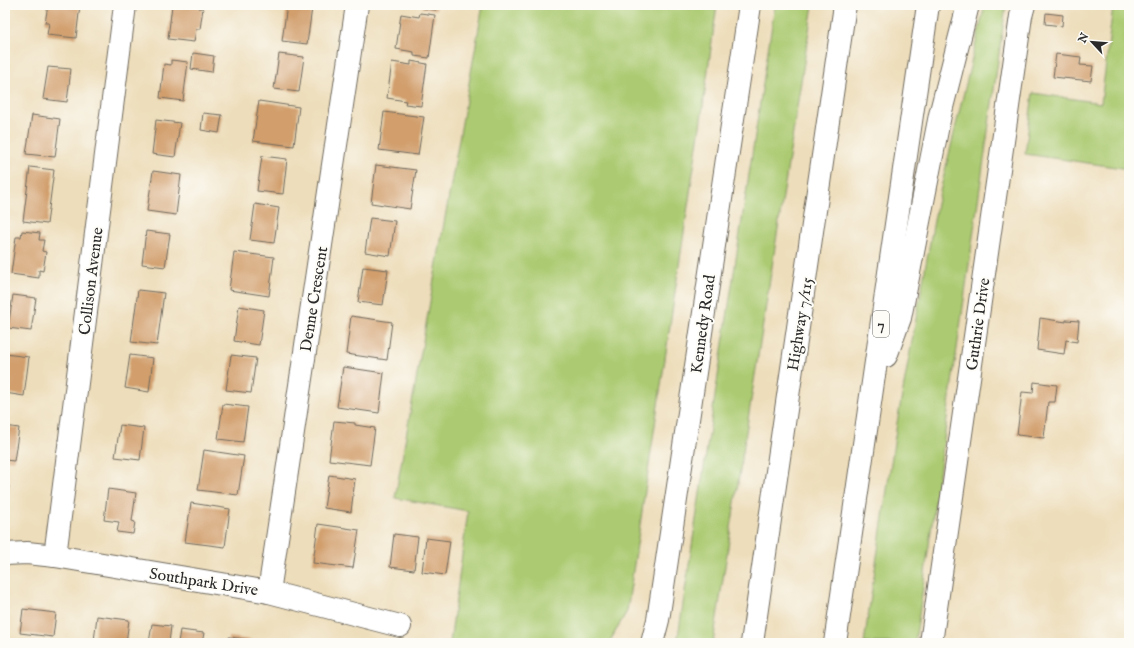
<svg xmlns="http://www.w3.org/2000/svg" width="1134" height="648" viewBox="0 0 1134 648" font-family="'IM FELL English',serif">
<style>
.green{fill:#abca71;stroke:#6b7a4e}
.building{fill:#d19e6c}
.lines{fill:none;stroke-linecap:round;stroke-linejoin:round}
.minor-casing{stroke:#6f695d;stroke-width:24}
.highway-casing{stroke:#6f695d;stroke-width:24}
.minor{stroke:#fff;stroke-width:22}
.highway{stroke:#fff;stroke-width:22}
.labels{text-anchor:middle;stroke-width:4;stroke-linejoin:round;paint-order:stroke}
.shield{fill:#fdfcf7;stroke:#6a6a68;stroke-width:1}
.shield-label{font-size:15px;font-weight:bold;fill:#2b2b2b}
.street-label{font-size:16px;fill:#2b2b2b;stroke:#fdfcf7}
</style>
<rect width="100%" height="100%" fill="#fdfcf7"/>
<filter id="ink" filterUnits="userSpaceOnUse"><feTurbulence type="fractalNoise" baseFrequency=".025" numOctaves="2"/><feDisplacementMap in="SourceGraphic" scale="8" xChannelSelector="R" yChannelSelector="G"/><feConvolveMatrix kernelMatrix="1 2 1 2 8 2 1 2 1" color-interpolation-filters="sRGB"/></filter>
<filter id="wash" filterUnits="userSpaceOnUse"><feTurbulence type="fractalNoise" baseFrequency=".012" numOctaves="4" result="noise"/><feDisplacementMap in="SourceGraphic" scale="16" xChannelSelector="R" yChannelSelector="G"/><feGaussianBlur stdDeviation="0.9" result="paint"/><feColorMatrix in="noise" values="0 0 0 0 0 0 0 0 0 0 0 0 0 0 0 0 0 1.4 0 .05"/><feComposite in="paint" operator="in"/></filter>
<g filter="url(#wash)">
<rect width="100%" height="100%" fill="#edddba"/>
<g class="green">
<polygon points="483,5 717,5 702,113 627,611 609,643 450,643 468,511 395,498"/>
<polygon points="775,5 813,5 713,643 677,643"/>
<polygon points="985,5 1006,5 915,643 864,643 897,423 937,204"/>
<polygon points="1109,5 1129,5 1129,169 1025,154 1033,93 1101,103 1113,6"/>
</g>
<g id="blocks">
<g class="building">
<polygon points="48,5 80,5 76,38 47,35 49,23 45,23"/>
<polygon points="172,5 199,5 199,8 203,8 200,29 196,29 194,42 168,39"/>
<polygon points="287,5 312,8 307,44 282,41"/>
<polygon points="423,5 437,5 436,10 422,8"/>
<polygon points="420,13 435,15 429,58 414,56 414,52 396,49 401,14 419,17"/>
<polygon points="1046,13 1063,15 1062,26 1045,24"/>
<polygon points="193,53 214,56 212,72 191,69"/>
<polygon points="279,54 304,57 299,92 274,89"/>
<polygon points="1056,54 1081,57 1080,65 1093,66 1091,81 1053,77"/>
<polygon points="171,60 188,62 183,101 160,98 164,64 171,65"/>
<polygon points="411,61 427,64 421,106 405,104 406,101 387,98 392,62 411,65"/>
<polygon points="48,67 71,69 67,102 43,99"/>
<polygon points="259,101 299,107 294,146 253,141"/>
<polygon points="384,112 424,117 418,155 379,150"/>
<polygon points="203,113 222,115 219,133 201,130"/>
<polygon points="32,115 60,119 55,157 26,154"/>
<polygon points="156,120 180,123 175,157 152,154"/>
<polygon points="262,156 287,159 283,194 257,191"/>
<polygon points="376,165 416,170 410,209 371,203"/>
<polygon points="30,167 54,170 47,224 23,221"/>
<polygon points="153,171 181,175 176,215 147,211"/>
<polygon points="255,204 279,208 274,243 250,240"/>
<polygon points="370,218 395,221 390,256 365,252"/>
<polygon points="22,231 40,233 39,240 44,240 42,251 46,252 43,271 39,270 39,278 11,274 16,237 21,237"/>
<polygon points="146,231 170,234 165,267 142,264"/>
<polygon points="234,252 274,257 269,296 229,290"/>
<polygon points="363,267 388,270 383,305 358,302"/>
<polygon points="138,290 164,293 157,345 131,342"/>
<polygon points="13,295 36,298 31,331 8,328"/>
<polygon points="239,306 264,310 259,345 234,341"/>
<polygon points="351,316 392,322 387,360 346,354"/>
<polygon points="1040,318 1066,322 1066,320 1079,321 1077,342 1066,340 1064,354 1037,350"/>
<polygon points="5,354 29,357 24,396 5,393"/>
<polygon points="130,355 153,358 149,392 125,388"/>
<polygon points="231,355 256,358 251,393 226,390"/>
<polygon points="343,367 384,373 379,413 337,407"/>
<polygon points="1034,382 1057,385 1055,402 1048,402 1044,438 1017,435 1022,392 1033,393"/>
<polygon points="223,404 248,407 243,442 218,439"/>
<polygon points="334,421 355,423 355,425 375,428 370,465 329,460"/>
<polygon points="120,425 144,428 140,460 115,457"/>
<polygon points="5,426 19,428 14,461 5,460"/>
<polygon points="204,450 244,456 238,495 198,490"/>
<polygon points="329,475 355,479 351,512 324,508"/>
<polygon points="5,485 9,486 6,508 5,508"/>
<polygon points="108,489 136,493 132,521 135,522 133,534 117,532 119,522 104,520"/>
<polygon points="191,503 230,509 225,547 185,542"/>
<polygon points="318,524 359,530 353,568 313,563"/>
<polygon points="394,534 418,537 414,570 390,567"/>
<polygon points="426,538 450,541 445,575 422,572"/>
<polygon points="23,609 56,613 53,637 20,633"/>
<polygon points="97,616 129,620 126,643 112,643 94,641"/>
<polygon points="152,624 171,626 169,643 149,643"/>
<polygon points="180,630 204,633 202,643 178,643"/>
<polygon points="229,637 252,640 252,643 229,643"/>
</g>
</g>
</g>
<g filter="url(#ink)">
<use href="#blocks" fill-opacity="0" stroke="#6f695d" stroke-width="1"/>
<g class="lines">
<g class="minor-casing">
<g id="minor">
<polyline points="5,554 27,553 55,556 269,592 400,626"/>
<polyline points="55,556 125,5"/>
<polyline points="269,592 357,5"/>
<polyline points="652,643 658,620 750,5"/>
<polyline points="931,643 1021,16 1024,5"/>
</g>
</g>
<g class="highway-casing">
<g id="highway">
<polyline points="886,356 900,318 940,115 968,5"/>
<polyline points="752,643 845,5"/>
<polyline points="835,643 928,5"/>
</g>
</g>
<use href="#minor" class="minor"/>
<use href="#highway" class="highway"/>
</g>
</g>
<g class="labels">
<rect class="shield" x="873" y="311" width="16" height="26" rx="3"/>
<g class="shield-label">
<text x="881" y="329">7</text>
</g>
<g class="street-label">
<text transform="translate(90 281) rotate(-83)" y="6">Collison Avenue</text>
<text transform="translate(313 299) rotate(-81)" y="6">Denne Crescent</text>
<text transform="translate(702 324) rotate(-82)" y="6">Kennedy Road</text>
<text transform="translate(799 324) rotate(-81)" y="6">Highway 7/115</text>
<text transform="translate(977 324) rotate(-82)" y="6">Guthrie Drive</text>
<text transform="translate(204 581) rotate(9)" y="6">Southpark Drive</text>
</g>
</g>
<rect width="1134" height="648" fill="none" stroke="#fdfcf7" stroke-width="20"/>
<g transform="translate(1092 42) rotate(296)" stroke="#fdfcf7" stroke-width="3" paint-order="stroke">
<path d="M0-3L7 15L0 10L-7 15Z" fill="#2b2b2b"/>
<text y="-6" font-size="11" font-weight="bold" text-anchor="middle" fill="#2b2b2b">N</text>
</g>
</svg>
